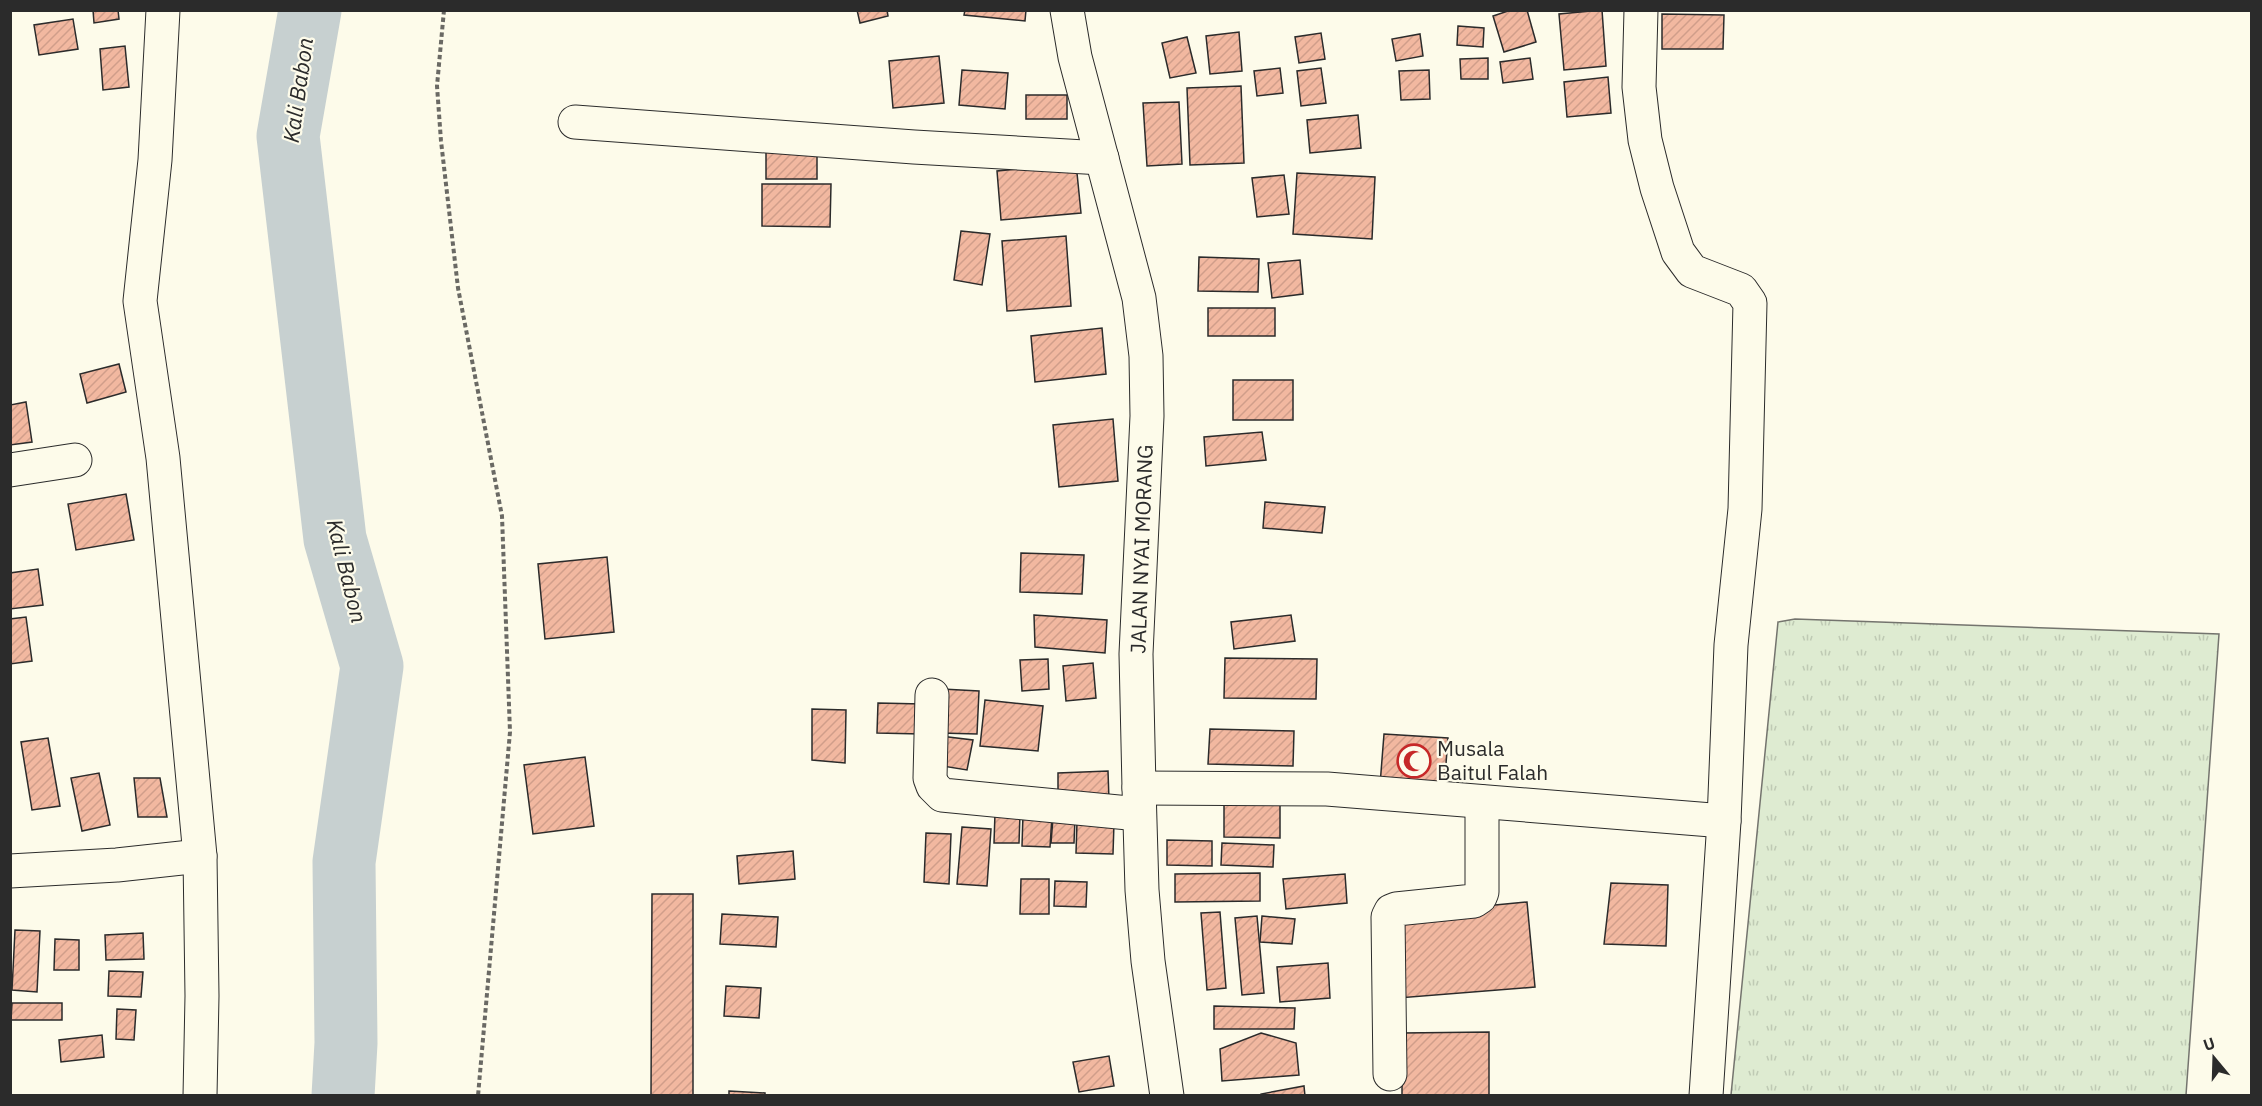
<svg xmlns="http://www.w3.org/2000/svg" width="2262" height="1106" viewBox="0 0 2262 1106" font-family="'IBM Plex Sans',sans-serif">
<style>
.grass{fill:url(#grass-tufts);stroke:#74746e;stroke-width:1.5}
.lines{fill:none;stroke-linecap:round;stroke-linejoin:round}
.river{stroke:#c7d0d0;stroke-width:63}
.building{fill:url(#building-hatch);stroke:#2b2b2b;stroke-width:1.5}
.minor-casing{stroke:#2b2b2b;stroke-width:35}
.path{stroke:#6a6964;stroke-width:4;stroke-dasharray:4.5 3;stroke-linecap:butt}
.minor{stroke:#fdfbea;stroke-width:33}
.labels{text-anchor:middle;stroke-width:4.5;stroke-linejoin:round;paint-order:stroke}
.street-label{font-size:21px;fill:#2b2b2b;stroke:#fdfbea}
.poi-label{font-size:21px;fill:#2b2b2b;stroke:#fdfbea;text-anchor:start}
.water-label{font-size:22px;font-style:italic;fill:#2b2b2b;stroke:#fdfbea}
</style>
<defs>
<pattern id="grass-tufts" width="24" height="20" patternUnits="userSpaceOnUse" patternTransform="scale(1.5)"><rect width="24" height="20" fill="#deebd1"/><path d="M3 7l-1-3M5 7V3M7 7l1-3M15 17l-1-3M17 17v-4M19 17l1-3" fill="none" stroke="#bfcab4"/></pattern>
<pattern id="building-hatch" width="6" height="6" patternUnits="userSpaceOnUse" patternTransform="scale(1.5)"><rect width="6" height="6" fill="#f2b8a0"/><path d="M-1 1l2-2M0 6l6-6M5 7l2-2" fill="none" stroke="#d09e8a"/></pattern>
</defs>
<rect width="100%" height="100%" fill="#fdfbea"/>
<polygon class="grass" points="1795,619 2219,634 2186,1095 1731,1095 1778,622"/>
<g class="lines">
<polyline class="river" points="310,10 288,136 335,539 372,666 344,862 346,1043 343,1096"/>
</g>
<g class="building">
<polygon points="93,10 118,10 119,19 94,23"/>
<polygon points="857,10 887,10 888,16 860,23"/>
<polygon points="965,10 1026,10 1025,21 964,15"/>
<polygon points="1511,10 1527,10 1536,42 1504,52 1493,16"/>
<polygon points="1602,10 1606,66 1564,70 1559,14"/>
<polygon points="1662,14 1724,15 1723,49 1662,49"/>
<polygon points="73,19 78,49 39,55 34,25"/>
<polygon points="1458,26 1484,28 1483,47 1457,45"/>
<polygon points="1239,32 1242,71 1210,74 1206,36"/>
<polygon points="1321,33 1325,59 1299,63 1295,37"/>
<polygon points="1420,34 1423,56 1396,61 1392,39"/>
<polygon points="1187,37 1196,73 1170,78 1162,43"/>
<polygon points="125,46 129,87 103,90 100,49"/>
<polygon points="939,56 944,103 893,108 889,61"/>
<polygon points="1488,58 1488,79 1461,79 1460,59"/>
<polygon points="1530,58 1533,79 1503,83 1500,62"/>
<polygon points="1280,68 1283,93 1257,96 1254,71"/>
<polygon points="1321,68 1326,103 1301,106 1297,71"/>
<polygon points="962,70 1008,73 1005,109 959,105"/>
<polygon points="1429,70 1430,99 1401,100 1399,71"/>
<polygon points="1608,77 1611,113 1567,117 1564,82"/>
<polygon points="1241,86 1244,163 1190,165 1187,88"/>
<rect x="1026" y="95" width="41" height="24"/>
<polygon points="1179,102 1182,164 1147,166 1143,103"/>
<polygon points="1358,115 1361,148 1310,153 1307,120"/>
<polygon points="766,141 817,142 817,179 766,179"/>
<polygon points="1076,163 1081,213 1001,220 997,171"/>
<polygon points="1297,173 1375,177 1372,239 1293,234"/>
<polygon points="1284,175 1289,214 1257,217 1252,178"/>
<polygon points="762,184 831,184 830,227 762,226"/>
<polygon points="961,231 990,234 982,285 954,280"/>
<polygon points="1066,236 1071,306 1007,311 1002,241"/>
<polygon points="1199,257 1259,259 1258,292 1198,291"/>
<polygon points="1300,260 1303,294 1272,298 1268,263"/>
<rect x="1208" y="308" width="67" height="28"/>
<polygon points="1102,328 1106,374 1035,382 1031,336"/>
<polygon points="119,364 126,392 87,403 80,374"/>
<rect x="1233" y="380" width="60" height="40"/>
<polygon points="26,402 32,442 10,445 10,405"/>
<polygon points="1113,419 1118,481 1059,487 1053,425"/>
<polygon points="1262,432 1266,460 1206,466 1204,437"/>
<polygon points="126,494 134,540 76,550 68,504"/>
<polygon points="1265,502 1325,507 1322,533 1263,528"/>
<polygon points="1021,553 1084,555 1082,594 1020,592"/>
<polygon points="607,557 614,632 545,639 538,564"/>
<polygon points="38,569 43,605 10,609 10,573"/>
<polygon points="1034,615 1107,620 1105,653 1035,647"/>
<polygon points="1291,615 1295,641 1234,649 1231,622"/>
<polygon points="26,617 32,661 10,664 10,619"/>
<polygon points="1225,658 1317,659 1316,699 1224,698"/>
<polygon points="1048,659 1049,689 1022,691 1020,660"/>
<polygon points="1093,663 1096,698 1066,701 1063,666"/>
<polygon points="942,689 979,691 977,734 940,733"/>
<polygon points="985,700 1043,706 1038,751 980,746"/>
<polygon points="878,703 922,704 921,734 877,733"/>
<polygon points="812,709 846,710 845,763 812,760"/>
<polygon points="1210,729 1294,731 1293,766 1208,764"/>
<polygon points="1384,734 1448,738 1444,789 1380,785"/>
<polygon points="940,736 973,740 967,770 936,765"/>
<polygon points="48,738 60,806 32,810 21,742"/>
<polygon points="585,757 594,826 533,834 524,765"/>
<polygon points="1108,771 1109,800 1058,800 1058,773"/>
<polygon points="99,773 110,825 82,831 71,778"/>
<polygon points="134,778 160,778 167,817 138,817"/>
<polygon points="1224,804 1280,805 1280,838 1224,837"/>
<polygon points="995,813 1020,814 1019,843 994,843"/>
<polygon points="1023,814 1052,816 1050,847 1022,846"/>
<polygon points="1053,818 1075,819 1074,843 1051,843"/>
<polygon points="1077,822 1114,823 1113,854 1076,853"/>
<polygon points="962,827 991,829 987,886 957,884"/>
<polygon points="926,833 951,834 949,884 924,882"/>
<polygon points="1167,840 1212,841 1212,866 1167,865"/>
<polygon points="1222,843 1274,845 1273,867 1221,865"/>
<polygon points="793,851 795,879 739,884 737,856"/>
<polygon points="1260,873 1260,901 1175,902 1175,874"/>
<polygon points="1345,874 1347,903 1286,909 1283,879"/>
<polygon points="1021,879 1049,879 1049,914 1020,914"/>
<polygon points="1055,881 1087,882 1086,907 1054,906"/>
<polygon points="1611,883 1668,885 1666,946 1604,944"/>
<polygon points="652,894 693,894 693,1096 651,1096"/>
<polygon points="1527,902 1535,987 1398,998 1392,915"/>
<polygon points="1220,912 1226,988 1207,990 1201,913"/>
<polygon points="722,914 778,917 776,947 720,944"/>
<polygon points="1257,916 1264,993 1242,995 1235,918"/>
<polygon points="1262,916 1295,919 1292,944 1260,942"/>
<polygon points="15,930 40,931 37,992 12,990"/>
<polygon points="143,933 144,959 106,960 105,935"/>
<polygon points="55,939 79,940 79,970 54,970"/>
<polygon points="1328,963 1330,998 1280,1002 1277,967"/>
<polygon points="109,971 143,972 141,997 108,996"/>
<polygon points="726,986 761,988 759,1018 724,1016"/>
<polygon points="12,1003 62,1003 62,1020 11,1020"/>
<polygon points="1214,1006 1295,1008 1294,1029 1214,1029"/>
<polygon points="117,1009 136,1010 134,1040 116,1039"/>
<polygon points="1489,1032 1489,1095 1402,1095 1402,1033"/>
<polygon points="1261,1033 1296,1043 1299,1075 1222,1081 1220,1049"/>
<polygon points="102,1035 104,1057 61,1062 59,1040"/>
<polygon points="1109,1056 1114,1086 1079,1092 1073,1062"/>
<polygon points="1304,1086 1305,1096 1261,1096 1261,1094"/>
<polygon points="729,1091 765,1093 765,1096 729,1096"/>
</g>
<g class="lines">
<g class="minor-casing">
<g id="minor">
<polyline points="163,10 155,160 140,301 163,458 200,856 202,996 200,1096"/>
<polyline points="1067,10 1075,57 1139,298 1146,356 1147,416 1136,654 1139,788 1142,890 1148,961 1167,1096"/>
<polyline points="1641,10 1639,87 1645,140 1657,188 1678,252 1692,271 1741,290 1750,303 1745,509 1731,645 1724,821 1706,1096"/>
<polyline points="575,122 914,147 1102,158"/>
<polyline points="10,470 75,460"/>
<polyline points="932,695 930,778 933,786 942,795 1139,814"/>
<polyline points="1139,788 1327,789 1724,821"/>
<polyline points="10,871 117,865 200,856"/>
<polyline points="1390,1074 1388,917 1391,911 1396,909 1474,901 1480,897 1482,892 1482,802"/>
</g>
</g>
<polyline class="path" points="444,10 437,86 441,141 458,288 502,516 510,732 478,1096"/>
<use href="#minor" class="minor"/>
</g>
<defs>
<g id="mosque-ring" transform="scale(1.725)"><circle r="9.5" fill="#fdfbea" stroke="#c62828" stroke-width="1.5"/><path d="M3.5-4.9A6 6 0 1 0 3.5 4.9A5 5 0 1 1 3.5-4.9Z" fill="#c62828"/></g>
</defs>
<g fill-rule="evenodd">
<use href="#mosque-ring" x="1414" y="761"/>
</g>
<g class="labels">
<g class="street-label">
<text transform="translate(1142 549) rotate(-88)" y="7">JALAN NYAI MORANG</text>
</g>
<g class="poi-label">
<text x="1437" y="756">Musala<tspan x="1437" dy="24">Baitul Falah</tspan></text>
</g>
<g class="water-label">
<text transform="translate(298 90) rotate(-82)" y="8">Kali Babon</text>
<text transform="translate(347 571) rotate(76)" y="8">Kali Babon</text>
</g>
</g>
<rect width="2262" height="1106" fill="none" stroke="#2b2b2b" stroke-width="24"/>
<g transform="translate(2214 1058) rotate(341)" stroke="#fdfbea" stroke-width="4.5" paint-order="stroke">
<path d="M0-4.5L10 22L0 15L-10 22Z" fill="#2b2b2b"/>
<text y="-9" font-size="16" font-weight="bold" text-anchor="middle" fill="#2b2b2b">U</text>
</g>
</svg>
